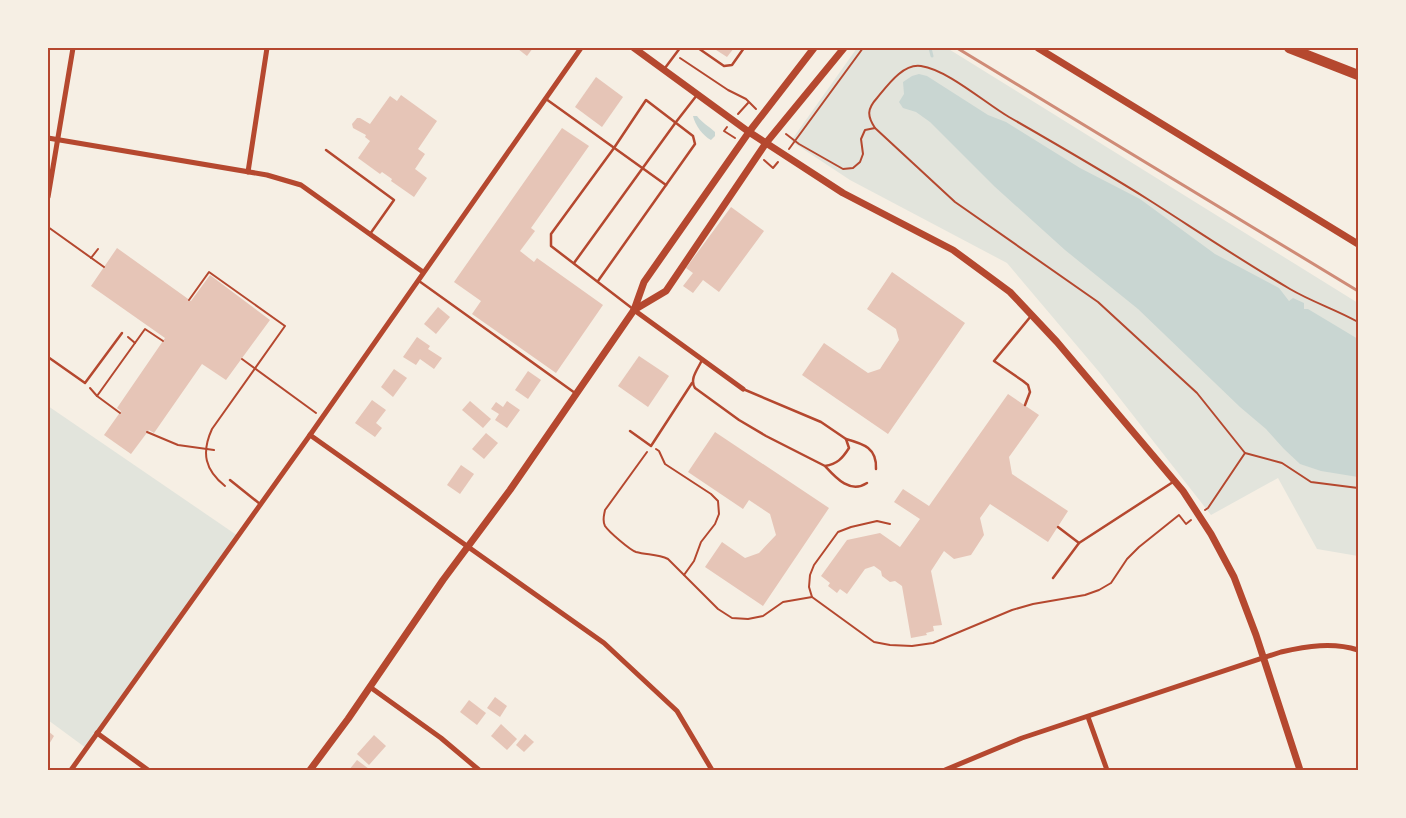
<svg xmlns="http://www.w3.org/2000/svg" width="1406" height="818" viewBox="0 0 1406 818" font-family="Signika,sans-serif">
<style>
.green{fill:#e2e4dc}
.water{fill:#c9d6d2}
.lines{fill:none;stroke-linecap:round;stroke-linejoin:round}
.stream{stroke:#c9d6d2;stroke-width:3}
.building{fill:#e6c5b7}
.path{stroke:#b5482f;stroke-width:2}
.service{stroke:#b5482f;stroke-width:2.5}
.minor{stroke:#b5482f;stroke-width:5}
.tertiary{stroke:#b5482f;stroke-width:7}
.motorway{stroke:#b5482f;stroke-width:10}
.rail{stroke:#cf8b77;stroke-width:3}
.neatline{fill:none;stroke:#b5482f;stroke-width:2}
</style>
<rect width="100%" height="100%" fill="#f6efe4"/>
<g class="green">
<polygon points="857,48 947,48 1358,303 1358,556 1317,549 1278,478 1211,515 1100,373 1007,263 850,180 791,141"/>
<polygon points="48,406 238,536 86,748 48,720"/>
</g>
<g class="water">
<polygon points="919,74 927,76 988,115 1006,122 1080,168 1140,199 1215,254 1279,288 1289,301 1293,298 1304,303 1304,309 1308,309 1358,339 1358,477 1321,471 1300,464 1284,449 1266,429 1240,407 1138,309 1065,250 994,186 930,122 916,112 903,108 899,102 904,94 903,82 912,76"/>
<path d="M693,116H697C702,123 709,126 715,132V136L711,140C703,136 695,125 693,116Z"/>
</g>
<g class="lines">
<polyline class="stream" points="930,48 932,56"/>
</g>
<g class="building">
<polygon points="520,48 533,48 527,56 518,49"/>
<polygon points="713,48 734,48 727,57"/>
<polygon points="596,77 623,97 602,127 575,107"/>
<polygon points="401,95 437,121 418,149 425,154 415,169 427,178 414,197 391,181 392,179 382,172 380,174 358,158 370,141 365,137 366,135 353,128 352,124 357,118 360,118 370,124 390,96 397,101"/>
<polygon points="562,128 589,146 531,228 535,231 520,251 534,262 537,258 603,305 556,373 472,314 481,301 454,282"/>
<polygon points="731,207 764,231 719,292 703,280 693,293 683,286 693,273 686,268"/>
<polygon points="117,248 191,301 210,275 270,320 226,380 202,364 154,433 149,430 131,454 104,435 121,411 117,408 165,338 91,286"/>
<polygon points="892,272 965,323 888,434 802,375 824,343 868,373 880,369 899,340 896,329 867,309"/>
<polygon points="438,307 450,317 436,334 424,324"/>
<polygon points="417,337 430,346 428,349 442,358 434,369 420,359 416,365 403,357"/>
<polygon points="639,356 669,376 648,407 618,386"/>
<polygon points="394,369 407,378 393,397 381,387"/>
<polygon points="528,371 541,380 528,399 515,390"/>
<polygon points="1008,394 1039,415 1009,457 1012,474 1068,511 1048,542 990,504 980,518 984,535 971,555 954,559 944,551 931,571 942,625 933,626 934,631 926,633 927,635 911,638 902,586 895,581 890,582 882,576 881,571 874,566 865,569 847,594 840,589 837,593 828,586 830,583 821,576 847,540 880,533 900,547 920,519 894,502 903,489 929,506"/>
<polygon points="372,400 386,410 376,423 382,428 375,437 355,423"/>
<polygon points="470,401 491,419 483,428 462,410"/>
<polygon points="507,401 520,410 507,428 495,420 499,414 491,409 496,402 503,407"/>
<polygon points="715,432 829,508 763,606 705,567 722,542 745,558 759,553 776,535 770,514 749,500 743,509 688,472"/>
<polygon points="486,433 498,443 484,459 472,449"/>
<polygon points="461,465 474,474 460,494 447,485"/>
<polygon points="495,697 507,706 500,717 487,708"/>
<polygon points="469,700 486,713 477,725 460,712"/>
<polygon points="501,724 517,739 507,750 491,736"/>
<polygon points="48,731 54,736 48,746"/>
<polygon points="525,734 534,742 524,752 516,745"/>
<polygon points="374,735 386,746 369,765 357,754"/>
<polygon points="357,760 369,769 368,770 349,770"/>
</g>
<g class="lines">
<g class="path">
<polyline points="680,58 728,90 746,99 756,109"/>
<polyline points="738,114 748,103"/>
<polyline points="727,127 724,131 735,138"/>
<path d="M875,128C867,116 867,109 877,98C887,86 903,63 921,66C948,70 985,103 1009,117C1056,144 1103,171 1149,200C1196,230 1242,261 1290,289C1312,302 1337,310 1358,322"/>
<polyline points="786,134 799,144 843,169 853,168 860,162 863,154 861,139 865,130 875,128 955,202 1098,302 1197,393 1245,453 1282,463 1311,482 1358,488"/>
<polyline points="789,149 863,48"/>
<polyline points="764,160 773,168 778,162"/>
<polyline points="48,227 104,267"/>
<polyline points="91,258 98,249"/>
<path d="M189,300L209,272L285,326L212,429C201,453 205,470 225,486"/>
<polyline points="128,337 135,343"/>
<polyline points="242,359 316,413"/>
<polyline points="90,388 97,396 120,413"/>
<polyline points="97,396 145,329 163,341"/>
<polyline points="147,432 178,445 214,450"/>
<polyline points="656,449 659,451 665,464 711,494 718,501 719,514 715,524 701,542 694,561 684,575"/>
<path d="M647,452L605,510C604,516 602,520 605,526C609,532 630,550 636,552C647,555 658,554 668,559L718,609L732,618L748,619L763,616L783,602L812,597"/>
<polyline points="1205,510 1208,508 1245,453"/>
<polyline points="890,524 877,521 851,527 838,532 814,565 810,575 809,587 812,597 874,642 890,645 912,646 933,643 1012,610 1033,604 1085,595 1099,590 1111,583 1127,559 1139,547 1179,515 1186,524 1191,520"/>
</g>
<g class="service">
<polyline points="698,48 724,66 732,65 744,48"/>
<polyline points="665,68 680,48"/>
<polyline points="546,99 666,185 598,281"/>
<polyline points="326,150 394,200 370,234"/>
<polyline points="574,263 676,122 697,95"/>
<polyline points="419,281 575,393"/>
<polyline points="633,309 551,246 551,234 614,148 646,100 693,136 695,144 666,185"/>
<polyline points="48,357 85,383 122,333"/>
<path d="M702,360C698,369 689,379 695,388L739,420L766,436L825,466C837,464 842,459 849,448L846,439L821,422L743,389"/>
<polyline points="1025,405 1030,392 1028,385 1023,381 994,361 1031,316"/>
<polyline points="630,431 651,446 692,383"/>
<path d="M846,439C864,444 877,448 876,469"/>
<path d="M825,466C836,478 850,494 867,483"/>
<polyline points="230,480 260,504"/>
<polyline points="1058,527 1079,543"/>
<polyline points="1053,578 1079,543 1173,482"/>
</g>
<g class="minor">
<polyline points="48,138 267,175 301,185 423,272"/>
<polyline points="248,172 267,48"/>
<polyline points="48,197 73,48"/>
<polyline points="634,310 743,389"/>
<polyline points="310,435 604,643 677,711 712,770"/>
<polyline points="370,687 441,738 479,770"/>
<polyline points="1088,717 1107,770"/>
<polyline points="97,733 148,770"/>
<polyline points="71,770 310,435 581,48"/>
<path d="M945,770L1022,738L1281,652C1307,646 1333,642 1358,650"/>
</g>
<g class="tertiary">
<polyline points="634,48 749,132 843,193 953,250 1010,292 1057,342 1183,491 1211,534 1234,577 1256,635 1300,770"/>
<polyline points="1038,48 1358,244"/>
<polyline points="634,310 666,291 766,143 844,48"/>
<polyline points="310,770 348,719 443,580 510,490 634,310 644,282 749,132 814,48"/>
</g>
<polyline class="motorway" points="1289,48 1358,75"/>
<polyline class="rail" points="957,48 1358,291"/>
</g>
<rect width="1406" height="818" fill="none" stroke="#f6efe4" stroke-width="98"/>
<rect x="49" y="49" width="1308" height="720" class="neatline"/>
</svg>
